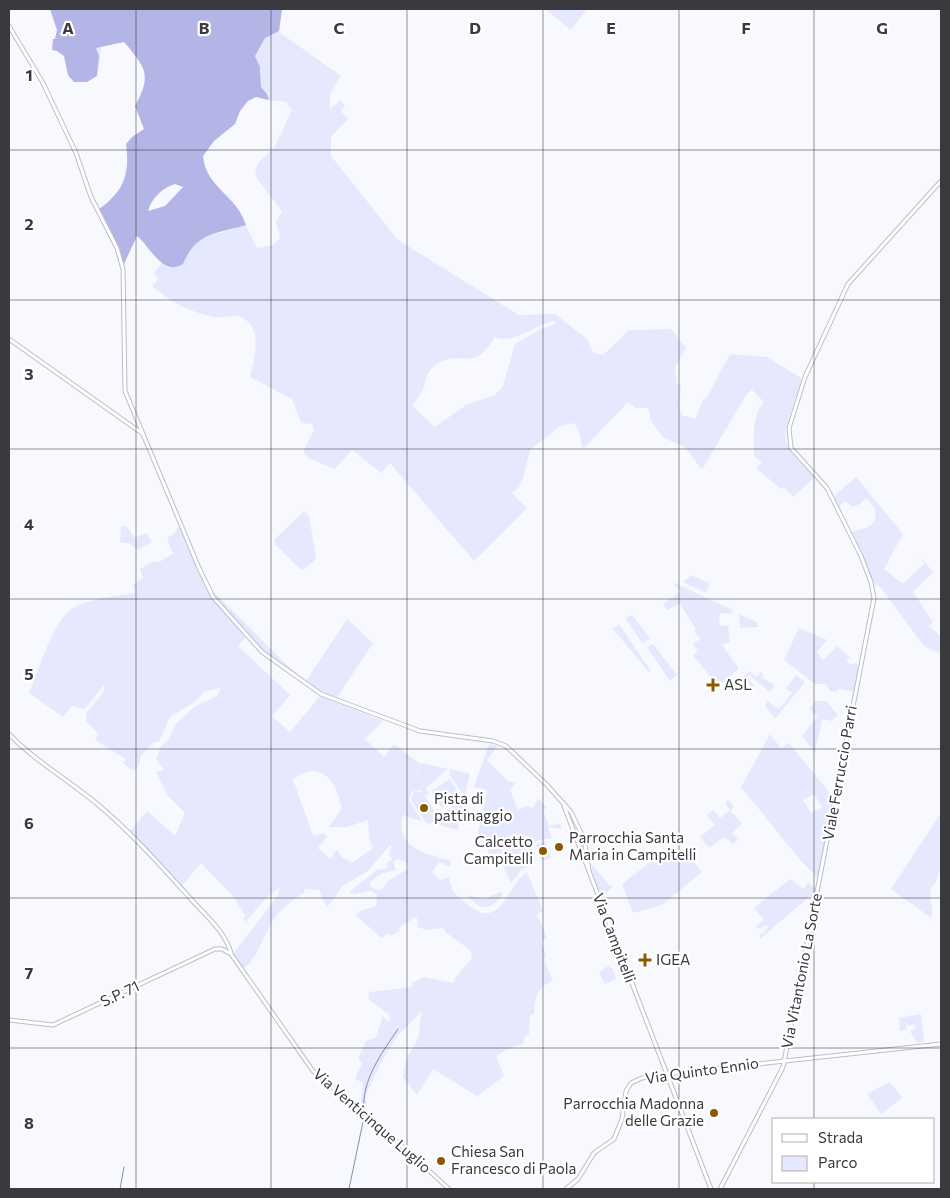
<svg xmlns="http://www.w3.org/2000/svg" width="950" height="1198" viewBox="0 0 950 1198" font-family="Commissioner,sans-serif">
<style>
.green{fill:#e6e8fe;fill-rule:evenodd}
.forest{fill:#b2b5e5;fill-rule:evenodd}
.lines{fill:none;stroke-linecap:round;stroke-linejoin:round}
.stream{stroke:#8a8caf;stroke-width:1}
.secondary-casing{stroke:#bcbdca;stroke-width:5}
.secondary{stroke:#fff;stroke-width:3}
.grid{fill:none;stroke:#39393e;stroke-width:1;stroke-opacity:0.55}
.poi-dot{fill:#895a00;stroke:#fff;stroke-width:2}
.labels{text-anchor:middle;stroke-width:4.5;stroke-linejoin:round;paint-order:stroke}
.poi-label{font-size:15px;fill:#39393e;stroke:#fff;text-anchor:start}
.street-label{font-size:15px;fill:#39393e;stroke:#fff}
.grid-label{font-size:16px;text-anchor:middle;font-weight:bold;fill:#39393e;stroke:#fff;stroke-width:4.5;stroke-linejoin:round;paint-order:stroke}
</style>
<rect width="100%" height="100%" fill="#f8f9ff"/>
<g class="green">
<path d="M54,9H282L279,32L341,76L330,94V109L341,100L345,106L341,111L348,119L331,137V156L398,240L519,315L555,314L587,339L593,352L603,355L629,330L671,329L686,348L675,367L677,384L681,386L679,408L682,415L695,419L703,400L706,399L730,354L767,357L801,378C801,385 797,393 795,400C779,444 782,445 815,477L793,497L784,487L781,489L756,468L762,462L754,456C754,438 751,416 764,402L752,390L753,388L746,395L702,470L685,447L664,438L659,432L651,421L648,408H636L628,402L583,449L579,432L574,423L560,426L530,450L523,479L519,487L512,493L527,508L474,561L390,463L381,473L352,450L335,469L308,458L303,452L314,430L312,424L301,423L292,399L250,377C254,359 264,328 241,317C233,314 222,319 214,317C187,311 173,303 152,286L158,279L154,273L161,264L169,268L197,242L208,236L246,225L257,248L273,245L280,238L276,221L282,211L257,179L255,171L259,162L274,148L292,110L286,102L269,100L267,94L261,87V70L255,56L264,40L153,83L125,40L102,42L98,74L69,79L60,30ZM553,321L556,324L541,329L515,344L503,386L495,395L466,405L435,427L412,406C416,400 421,395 423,389C427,378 427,370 438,363C462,349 472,374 495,337C512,345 535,325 553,321Z"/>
<polygon points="545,9 587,9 571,30"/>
<path d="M856,477L903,534L884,569L903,584L925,563L917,552L933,572L913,592L933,622L929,626L941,636V654L924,646L881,588L873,582L850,533C856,529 861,530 866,528C881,522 876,505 866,498L860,504L852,507L847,502H843L838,508L834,496Z"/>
<polygon points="304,511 309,516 316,559 304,569 300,569 275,544 275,539"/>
<polygon points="121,525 127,527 135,538 146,533 152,542 137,550 131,544 120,542"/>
<path d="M180,525C199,572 211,600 246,637L238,646L290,695L272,716L290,732L320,696L383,721L365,739L384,757L394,744L420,764L414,783L421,763L448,769L426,788L429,794L426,796L421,790L411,792L409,800L422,821L404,816L405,809C391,847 423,853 451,861L450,867L439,862L432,872L440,880L449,877C451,891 456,895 467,904C501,933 506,886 527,872L543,911L537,914L547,938L541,941L546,955L544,960L553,981C536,987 536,997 534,1014L530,1016L529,1034L525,1037L523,1044L512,1047L496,1056L504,1076L477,1096L433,1069L417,1095L403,1077L406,1060L418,1038L422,1011L398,1035L381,1062L366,1095L367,1114L360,1109L363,1083L355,1079L362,1063L358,1059L366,1041L376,1037L383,1016L388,1021L391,1018L388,1014L389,1012L387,1013L368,999L369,992L412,987V983L424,977L453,983C457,973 466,967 472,958L470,950L445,932L443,928L427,930L417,927L418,921L416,917L399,927L400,930L391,936L389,933L381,938L356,915L360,911L376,906L377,895L371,891L355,894L349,892L377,870L388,868L387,863L393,859L389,856L391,846H389L368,871L341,887L336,896L327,907L321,895L320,890L304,889L305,892C294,899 285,905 277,915C264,930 260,957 243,969L233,954L278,895L280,887L263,901L246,922L243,918L248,914L245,915L233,896L201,863L181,887L130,831L147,811L175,836L185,813L168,796L156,772L164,770L156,759L161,746L168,740L176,724L194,707L217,696L221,688L204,692L196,701L170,717L159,742H154L141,756L139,765L135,770L130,769L123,763L126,759L95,740L98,734L86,721V713L103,693L105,684L85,709L72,706L63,717L29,693C38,671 53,623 70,610C85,599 117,596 135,593L133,585L143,578L140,569L152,562L161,561L174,553L171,550L167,537L173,535ZM315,771C334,775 337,792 342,808L329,827H347L368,820L369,838L373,848L352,863L342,857L337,850L330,859L318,848L327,836L323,833L315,836L312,833L293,779L306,772ZM397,859L407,862L408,869L389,880L381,890L372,888L370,882L383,873L396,870L393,862Z"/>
<polygon points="692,575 710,584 706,593 683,582"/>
<polygon points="672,582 733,610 731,614 720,613 719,625 728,626 730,642 722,645 739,669 718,686 693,655 698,651 693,644 700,639 694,631 696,629 680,604 667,610 663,604 681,591"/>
<path d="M211,589L287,665L306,681L347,619L373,643L336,699C285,676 244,636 211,591Z"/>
<polygon points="739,614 757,622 758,627 740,628"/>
<polygon points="632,615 650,638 643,644 625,618"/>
<polygon points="619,624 651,671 649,672 613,629"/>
<polygon points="799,628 827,640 817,652 822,659 824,660 837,646 850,658 846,660 851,665 855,663 859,666 854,692 839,689 837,691 830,691 826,684 815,684 784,660"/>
<polygon points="653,644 677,675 670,681 647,647"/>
<polygon points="749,671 756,677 761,672 764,675 762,677 775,686 770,692 749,675 746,678 754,685 752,688 743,677"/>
<polygon points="796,675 805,682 775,719 765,706 768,701 779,709 792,693 786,688"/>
<polygon points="816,701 826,701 838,715 831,721 822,719 815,753 802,736 818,716 809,709"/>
<path d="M770,734L781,748L789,743L834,798L818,878L801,861L741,787ZM814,794L822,807L811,813L803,800Z"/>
<polygon points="489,744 498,746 487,760 509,782 516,782 510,790 518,810 526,806 533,808 538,798 547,808 543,809 549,826 560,823 562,829 548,827 552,838 536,841 531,849 535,864 522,869 511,883 500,860 489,854 486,844 477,838 487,790 474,787"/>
<polygon points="450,769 470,774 465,797 450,775"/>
<polygon points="450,779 461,797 442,808 431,791"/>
<polygon points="414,792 421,792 424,794 437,815 435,822 427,824 411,800"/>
<polygon points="728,800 734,807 730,810 742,824 732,833 738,840 731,845 730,841 724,837 709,848 700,837 715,825 707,815 713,810 720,818 730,810 725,803"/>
<polygon points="455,805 463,806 460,821 445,811"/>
<polygon points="438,809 459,824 458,830 435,824 439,819 436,810"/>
<path d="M941,813V871L939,872L935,884L929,890L931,893C928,901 935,909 931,918L891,889Z"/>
<polygon points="545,841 551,858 542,861 536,844"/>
<polygon points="666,850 677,861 685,854 688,854 702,872 662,905 633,913 622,884"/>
<polygon points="591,863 610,886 615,885 602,896 594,879"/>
<polygon points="800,874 816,890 813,897 808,898 760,939 760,934 764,933 768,926 765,925 760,929 755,927 764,920 754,908 790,879 803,888 808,883"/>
<path d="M500,892L503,894C488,912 483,911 466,895L485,899Z"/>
<polygon points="608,966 613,969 616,979 605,984 599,973"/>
<polygon points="921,1014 924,1042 917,1043 910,1031 916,1029 914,1024 908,1026 906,1022 907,1030 900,1031 899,1018"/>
<polygon points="890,1082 902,1098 881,1114 867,1094"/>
</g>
<path class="forest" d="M50,9H282L279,31L265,38L255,56L260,67L261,87L267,94L269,100L256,97L248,101L240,111L235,124L214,141L203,156C206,188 236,194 246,225C216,234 196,232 183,264C162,277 151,247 137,236L124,264L117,245L99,209C124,191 130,174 126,144L132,137L144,129L135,106C152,75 146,68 124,42L96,48L99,56L97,76L87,82H74L68,75L64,56L57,51L52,50L53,39H55L57,30ZM175,184L183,187L165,206L148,211C152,198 162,188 175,184Z"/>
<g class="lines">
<g class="stream">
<path d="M364,1111C361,1081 381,1054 398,1029"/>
<polyline points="120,1189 124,1167"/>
<polyline points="349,1189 364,1117"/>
</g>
<g class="secondary-casing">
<g id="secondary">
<polyline points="9,26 43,83 76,153 91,197 117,248 123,269 125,391 199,568 213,597 262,652 321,694 420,731 493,741 506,746 547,785 571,812 584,839 589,870"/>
<polyline points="9,339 143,434"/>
<path d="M9,734C35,761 67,779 96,803C131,832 160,865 190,898C205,915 225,931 231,953"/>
<polyline points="564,806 711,1189"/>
<polyline points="9,1020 53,1025 215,949 222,949 231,954 313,1071 381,1127 449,1189"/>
<polyline points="566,1189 578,1179 594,1153 614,1139 622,1119 626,1091 631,1083 642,1078 667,1074 941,1044"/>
<polyline points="720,1189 783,1067 874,598 871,582 861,556 827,488 791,448 789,428 805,377 848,284 941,181"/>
</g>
</g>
<use href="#secondary" class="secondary"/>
</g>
<path class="grid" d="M136,9V1189M271,9V1189M407,9V1189M543,9V1189M679,9V1189M814,9V1119M9,150H941M9,300H941M9,449H941M9,599H941M9,749H941M9,898H941M9,1048H941M814,1182V1189"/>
<g class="poi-dot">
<path d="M710.5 677.5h5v5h5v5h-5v5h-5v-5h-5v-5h5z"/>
<circle cx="424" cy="808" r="5"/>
<circle cx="559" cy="847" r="5"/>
<circle cx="543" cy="851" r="5"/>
<path d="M642.5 952.5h5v5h5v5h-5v5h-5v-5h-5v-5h5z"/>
<circle cx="714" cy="1113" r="5"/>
<circle cx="441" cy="1161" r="5"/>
</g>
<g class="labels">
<g class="poi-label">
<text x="724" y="690">ASL</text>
<text x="434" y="804">Pista di<tspan x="434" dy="17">pattinaggio</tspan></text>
<text x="569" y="843">Parrocchia Santa<tspan x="569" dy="17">Maria in Campitelli</tspan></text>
<text x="533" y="847" text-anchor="end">Calcetto<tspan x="533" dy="17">Campitelli</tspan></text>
<text x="656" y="965">IGEA</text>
<text x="704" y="1109" text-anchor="end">Parrocchia Madonna<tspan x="704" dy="17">delle Grazie</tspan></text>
<text x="451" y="1157">Chiesa San<tspan x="451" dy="17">Francesco di Paola</tspan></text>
</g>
<g class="street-label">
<text transform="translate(840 773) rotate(-80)" y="5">Viale Ferruccio Parri</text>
<text transform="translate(614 938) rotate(69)" y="5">Via Campitelli</text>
<text transform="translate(802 971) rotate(-79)" y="5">Via Vitantonio La Sorte</text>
<text transform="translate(120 994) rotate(-25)" y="5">S.P. 71</text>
<text transform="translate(702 1071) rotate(-8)" y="5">Via Quinto Ennio</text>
<text transform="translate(372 1121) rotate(41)" y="5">Via Venticinque Luglio</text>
</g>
</g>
<g class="grid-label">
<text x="68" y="34">A</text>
<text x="204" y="34">B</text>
<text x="339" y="34">C</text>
<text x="475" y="34">D</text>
<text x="611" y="34">E</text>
<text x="746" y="34">F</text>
<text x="882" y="34">G</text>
<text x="29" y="81">1</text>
<text x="29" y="230">2</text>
<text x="29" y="380">3</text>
<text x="29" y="530">4</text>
<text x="29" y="680">5</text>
<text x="29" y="829">6</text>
<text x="29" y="979">7</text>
<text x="29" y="1129">8</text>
</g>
<rect width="950" height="1198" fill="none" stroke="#39393e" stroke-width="20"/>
<rect x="772" y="1118" width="162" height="65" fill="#ffffff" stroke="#b0b0b2"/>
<rect x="782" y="1134" width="25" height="8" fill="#ffffff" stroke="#b0b0b2"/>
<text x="818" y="1143" font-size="15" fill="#39393e">Strada</text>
<rect x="782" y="1156" width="25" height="15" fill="#e6e8fe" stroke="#b0b0b2"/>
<text x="818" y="1168" font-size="15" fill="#39393e">Parco</text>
</svg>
